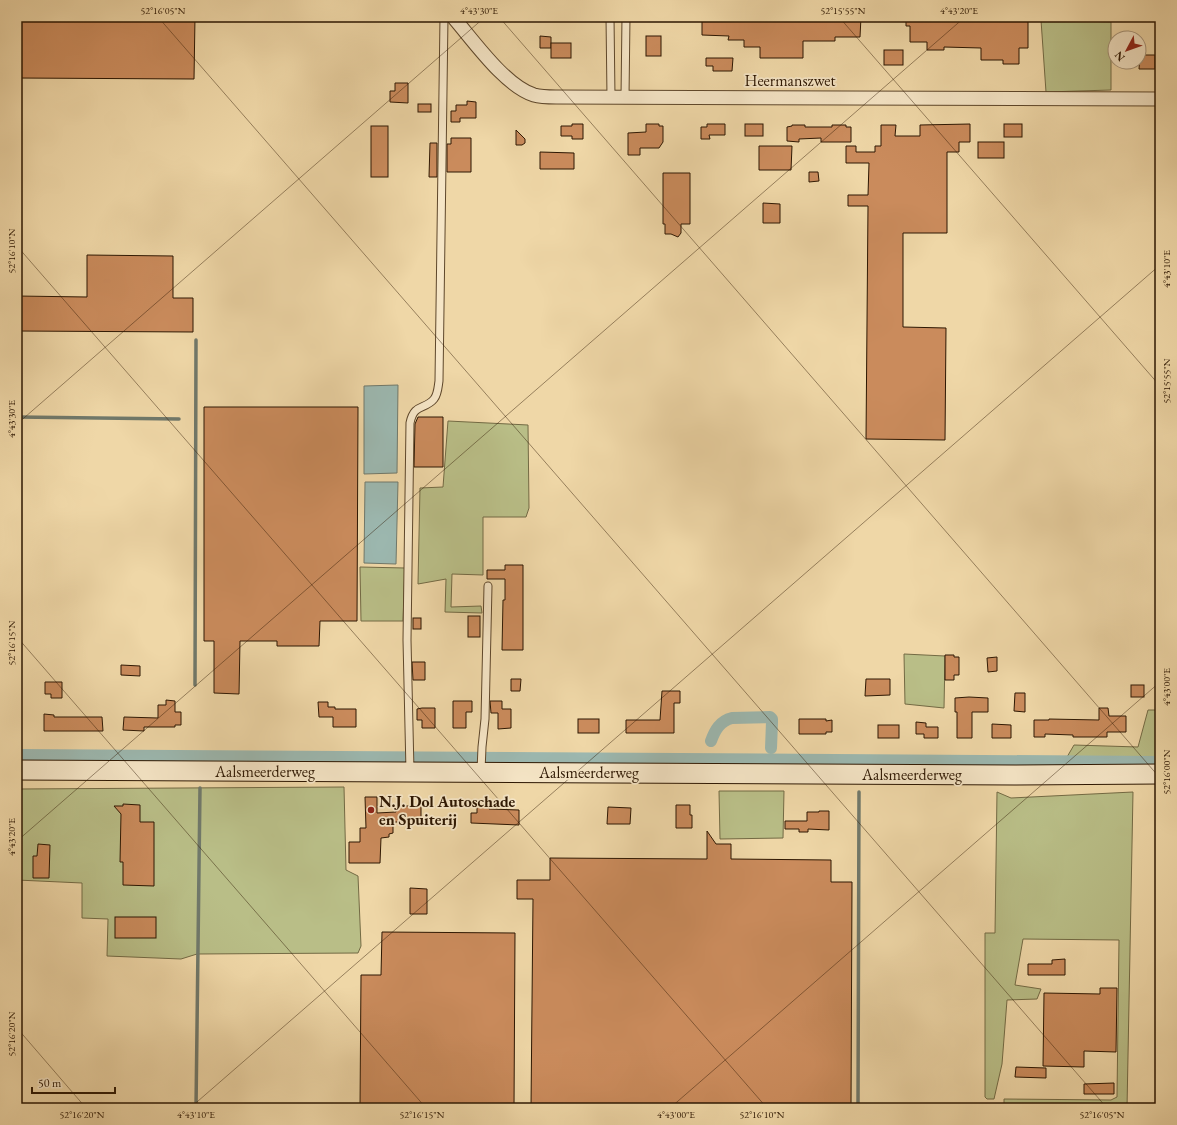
<svg xmlns="http://www.w3.org/2000/svg" width="1177" height="1125" viewBox="0 0 1177 1125" font-family="'EB Garamond',serif">
<style>
.green{fill:#b9be87;stroke:#736a44}
.water{fill:#9cb8b0;stroke:#70786a}
.lines{fill:none;stroke-linecap:round;stroke-linejoin:round}
.stream{stroke:#70786a;stroke-width:3.5}
.canal{stroke:#9cb8b0;stroke-width:12}
.building{fill:#ca8b5c;stroke:#2d1702}
.lane-casing{stroke:#5e472b;stroke-width:9}
.street-casing{stroke:#5e472b;stroke-width:15}
.secondary-casing{stroke:#2d1702;stroke-width:21}
.lane{stroke:#f5e5c6;stroke-width:7}
.street{stroke:#f5e5c6;stroke-width:13}
.secondary{stroke:#f5e5c6;stroke-width:19}
.ticks{fill:none;stroke:#2d1702;stroke-width:1;stroke-opacity:0.45}
.poi-dot{fill:#8f2418;stroke:#f5e5c6;stroke-width:1.5}
.labels{text-anchor:middle;stroke-width:3.5;stroke-linejoin:round;paint-order:stroke}
.street-label{font-size:16px;fill:#2d1702;stroke:#f5e5c6}
.poi-label{font-size:16px;font-weight:bold;fill:#2d1702;stroke:#f5e5c6;text-anchor:start}
.neatline{fill:none;stroke:#2d1702;stroke-width:1.5}
.ticks-label{font-size:10px;text-anchor:middle;fill:#2d1702}
</style>
<rect width="100%" height="100%" fill="#efd7a7"/>
<filter id="stains"><feTurbulence type="fractalNoise" baseFrequency=".005" numOctaves="4"/><feColorMatrix values="0 0 0 0 .2 0 0 0 0 .09 0 0 0 0 .02 0 0 0 .5 -.17"/></filter>
<radialGradient id="worn" r=".72"><stop offset=".6" stop-color="#630" stop-opacity="0"/><stop offset="1" stop-color="#630" stop-opacity=".3"/></radialGradient>
<g class="green">
<polygon points="1041,20 1111,22 1111,90 1046,92"/>
<polygon points="448,421 528,425 529,508 526,517 483,517 483,575 452,574 451,607 481,606 482,613 445,612 446,579 418,584 420,488 443,487"/>
<polygon points="360,567 405,568 403,621 361,621"/>
<polygon points="904,654 945,656 944,708 905,704"/>
<polygon points="1148,710 1160,710 1160,756 1154,758 1067,757 1074,745 1138,747"/>
<polygon points="344,787 346,870 358,876 361,946 358,953 197,954 181,959 107,956 108,919 82,918 82,883 17,880 18,789"/>
<polygon points="719,791 784,791 783,838 720,839"/>
<polygon points="997,792 1011,798 1133,792 1127,1108 1004,1108 1004,1099 1111,1100 1117,1097 1119,940 1023,939 1015,985 1041,989 1037,999 1007,1000 1002,1064 994,1099 987,1099 985,1097 985,933 995,933"/>
<polygon points="718,1103 857,1107 856,1108 718,1108"/>
</g>
<g class="water">
<polygon points="398,385 397,473 364,474 364,386"/>
<polygon points="365,482 398,482 396,564 364,563"/>
</g>
<g class="lines">
<g class="stream">
<polyline points="17,417 179,419"/>
<polyline points="195,685 196,340"/>
<polyline points="196,1108 200,788"/>
<polyline points="858,1108 859,792"/>
</g>
<g class="canal">
<path d="M711,741C715,730 720,721 732,718L770,717L772,719V722L771,748"/>
<polyline points="17,755 1160,762"/>
</g>
</g>
<g class="building">
<polygon points="17,17 195,17 194,79 17,78"/>
<polygon points="702,17 861,17 860,37 835,37 835,41 803,41 803,58 760,58 760,47 744,47 744,40 728,40 729,36 702,35"/>
<polygon points="906,17 1028,17 1028,48 1019,48 1019,64 1003,64 1003,60 981,60 981,48 944,47 944,50 927,50 927,42 910,42 910,26 906,26"/>
<polygon points="540,36 551,37 551,48 540,48"/>
<rect x="646" y="36" width="15" height="20"/>
<rect x="551" y="43" width="20" height="15"/>
<rect x="884" y="50" width="19" height="15"/>
<polygon points="1140,55 1155,55 1155,69 1139,69"/>
<polygon points="706,58 733,58 732,71 713,71 713,66 706,66"/>
<polygon points="395,83 408,83 408,103 390,102 390,91 395,91"/>
<polygon points="467,101 476,102 476,118 460,118 460,122 451,122 451,111 456,111 456,105 467,105"/>
<rect x="418" y="104" width="13" height="8"/>
<polygon points="572,124 583,124 583,139 572,139 572,136 561,136 561,126 572,126"/>
<polygon points="646,124 659,124 659,126 663,126 663,142 659,148 640,148 640,155 628,155 628,133 646,132"/>
<polygon points="707,124 725,124 725,135 709,135 710,139 701,139 701,127 707,127"/>
<rect x="745" y="124" width="18" height="12"/>
<polygon points="970,124 970,142 959,142 959,152 947,152 947,233 903,233 903,327 946,328 945,440 866,439 868,206 848,206 848,195 868,195 869,163 846,163 846,146 856,146 856,152 875,152 875,146 881,146 881,125 896,125 895,136 920,136 920,125"/>
<rect x="1004" y="124" width="18" height="13"/>
<polygon points="792,125 805,125 805,127 832,127 832,125 846,125 846,127 851,127 851,142 821,142 821,138 799,139 799,142 787,141 787,127 792,126"/>
<rect x="371" y="126" width="17" height="51"/>
<polygon points="516,130 525,139 525,143 522,145 516,145"/>
<polygon points="451,138 471,138 471,172 447,172 447,144 451,144"/>
<rect x="978" y="142" width="26" height="16"/>
<polygon points="430,143 437,143 437,177 429,177"/>
<polygon points="759,146 792,146 791,170 759,170"/>
<polygon points="540,152 574,153 574,169 540,169"/>
<polygon points="809,172 818,172 819,181 809,182"/>
<polygon points="663,173 690,173 690,224 681,224 681,233 678,237 671,234 665,234 665,224 663,224"/>
<polygon points="763,203 780,204 780,223 763,223"/>
<polygon points="87,255 173,256 173,298 193,298 193,332 17,331 17,296 87,297"/>
<polygon points="204,407 358,407 357,621 320,621 319,646 277,646 277,641 240,641 239,694 214,693 214,641 204,641"/>
<polygon points="418,417 443,417 443,467 414,467 415,424"/>
<polygon points="505,565 523,565 523,650 502,650 503,600 505,600 505,579 487,579 487,570 505,570"/>
<rect x="468" y="616" width="12" height="21"/>
<rect x="413" y="618" width="8" height="11"/>
<polygon points="945,655 954,655 954,657 959,657 959,675 954,675 954,680 945,680"/>
<polygon points="997,657 997,671 988,672 987,658"/>
<polygon points="412,662 425,662 425,680 413,680"/>
<polygon points="121,665 140,666 140,676 121,675"/>
<polygon points="511,679 521,679 520,691 511,691"/>
<polygon points="866,679 890,679 890,695 865,696"/>
<polygon points="45,682 62,682 62,698 51,698 51,694 45,694"/>
<rect x="1131" y="685" width="13" height="12"/>
<polygon points="662,691 680,691 680,703 674,703 674,733 626,733 626,720 660,720"/>
<polygon points="1015,693 1025,693 1025,712 1014,711"/>
<polygon points="969,697 988,698 988,712 972,712 972,738 957,738 957,712 955,712 955,698"/>
<polygon points="166,700 175,701 175,712 181,712 181,725 175,725 175,727 144,727 144,731 123,730 124,717 158,718 158,705 166,705"/>
<polygon points="453,701 472,701 472,712 466,712 466,728 453,728"/>
<polygon points="490,701 502,701 502,709 511,709 511,728 498,729 498,713 491,713"/>
<polygon points="318,702 328,702 328,707 335,707 335,709 356,709 356,727 333,727 333,717 319,717"/>
<polygon points="422,708 435,708 435,728 422,728 422,720 417,720 417,709"/>
<polygon points="1099,708 1108,708 1109,716 1126,716 1126,732 1107,732 1107,737 1073,737 1073,735 1045,734 1045,737 1034,737 1034,720 1049,720 1049,719 1099,720"/>
<polygon points="44,714 54,715 54,717 102,717 103,731 44,731"/>
<rect x="578" y="719" width="21" height="14"/>
<polygon points="799,719 826,719 826,721 832,720 832,732 826,732 826,734 799,734"/>
<polygon points="916,722 926,723 926,727 938,727 938,738 924,738 924,734 916,734"/>
<polygon points="992,724 1011,725 1011,738 992,738"/>
<rect x="878" y="725" width="21" height="13"/>
<polygon points="365,797 377,797 377,813 396,812 396,806 421,806 421,819 413,819 413,822 393,822 393,833 389,834 389,837 381,838 380,863 349,863 349,842 360,842 360,828 366,828"/>
<polygon points="477,801 489,802 489,809 519,810 519,825 471,823 471,813 477,813"/>
<polygon points="123,804 140,805 140,822 154,822 154,886 123,885 123,862 120,862 121,814 114,806 123,806"/>
<polygon points="676,805 690,805 690,815 692,815 692,828 676,828"/>
<polygon points="608,807 631,808 630,824 607,824"/>
<polygon points="819,811 829,811 829,830 808,829 808,832 799,832 799,829 785,829 785,821 807,821 807,812 819,812"/>
<polygon points="707,831 716,844 731,844 731,859 831,860 831,882 852,882 851,1106 715,1105 715,1108 531,1108 533,899 517,899 517,880 550,880 550,858 707,859"/>
<polygon points="38,844 50,845 49,878 33,878 33,856 37,856"/>
<polygon points="410,888 427,889 427,914 410,914"/>
<rect x="115" y="917" width="41" height="21"/>
<polygon points="382,932 515,933 514,1108 360,1108 361,975 381,975"/>
<polygon points="1065,959 1065,975 1028,975 1028,964 1052,964 1052,960"/>
<polygon points="1100,988 1117,988 1116,1052 1084,1051 1084,1067 1043,1066 1044,993 1100,994"/>
<polygon points="1016,1067 1046,1068 1046,1078 1015,1077"/>
<polygon points="1114,1083 1114,1094 1084,1094 1084,1084"/>
</g>
<g class="lines">
<g class="lane-casing">
<g id="lane">
<polyline points="610,17 611,97"/>
<polyline points="625,97 626,17"/>
<path d="M410,771L407,640L410,423C414,403 425,410 434,399C438,394 438,387 439,381L444,17"/>
<polyline points="481,771 482,747 485,719 488,586"/>
</g>
</g>
<g class="street-casing">
<path id="street" d="M453,17C473,40 505,86 534,95C541,97 549,97 556,97L1160,99"/>
</g>
<g class="secondary-casing">
<polyline id="secondary" points="17,770 1015,775 1160,774"/>
</g>
<use href="#lane" class="lane"/>
<use href="#street" class="street"/>
<use href="#secondary" class="secondary"/>
</g>
<path class="ticks" d="M158,17L1107,1108M499,17L1160,778M839,17L1160,386M17,246L767,1108M17,424L485,17M17,637L426,1108M17,841L965,17M17,1028L86,1108M190,1108L1160,265M670,1108L1160,682M1150,1108L1160,1100"/>
<circle class="poi-dot" cx="371" cy="810" r="4"/>
<g class="labels">
<g class="street-label">
<text x="790" y="86">Heermanszwet</text>
<text x="265" y="777">Aalsmeerderweg</text>
<text x="589" y="778">Aalsmeerderweg</text>
<text x="912" y="780">Aalsmeerderweg</text>
</g>
<g class="poi-label">
<text x="379" y="807">N.J. Dol Autoschade<tspan x="379" dy="18">en Spuiterij</tspan></text>
</g>
</g>
<rect width="1177" height="1125" fill="none" stroke="#efd7a7" stroke-width="44"/>
<g transform="translate(1127 50) rotate(229)"><circle r="19" fill="#f5e5c6" stroke="#a59378"/>
<path d="M0-3L7 15L0 10L-7 15Z" fill="#8f2418"/>
<text y="-6" font-size="11" font-weight="bold" text-anchor="middle" fill="#2d1702">N</text>
</g>
<path d="M32 1087v6h83v-6" fill="none" stroke="#2d1702" stroke-width="2"/>
<text x="38" y="1087" font-size="12" fill="#2d1702" stroke="#f5e5c6" stroke-width="3" paint-order="stroke">50 m</text>
<rect x="22" y="22" width="1133" height="1081" class="neatline"/>
<g class="ticks-label">
<text x="163" y="14">52°16'05"N</text>
<text x="479" y="14">4°43'30"E</text>
<text x="843" y="14">52°15'55"N</text>
<text x="959" y="14">4°43'20"E</text>
<text transform="translate(11 251) rotate(-90)" y="4">52°16'10"N</text>
<text transform="translate(1166 269) rotate(-90)" y="4">4°43'10"E</text>
<text transform="translate(1166 381) rotate(-90)" y="4">52°15'55"N</text>
<text transform="translate(11 419) rotate(-90)" y="4">4°43'30"E</text>
<text transform="translate(11 643) rotate(-90)" y="4">52°16'15"N</text>
<text transform="translate(1166 687) rotate(-90)" y="4">4°43'00"E</text>
<text transform="translate(1166 772) rotate(-90)" y="4">52°16'00"N</text>
<text transform="translate(11 837) rotate(-90)" y="4">4°43'20"E</text>
<text transform="translate(11 1034) rotate(-90)" y="4">52°16'20"N</text>
<text x="82" y="1118">52°16'20"N</text>
<text x="196" y="1118">4°43'10"E</text>
<text x="422" y="1118">52°16'15"N</text>
<text x="676" y="1118">4°43'00"E</text>
<text x="762" y="1118">52°16'10"N</text>
<text x="1102" y="1118">52°16'05"N</text>
</g>
<rect width="100%" height="100%" filter="url(#stains)"/>
<rect width="100%" height="100%" fill="url(#worn)"/>
</svg>
